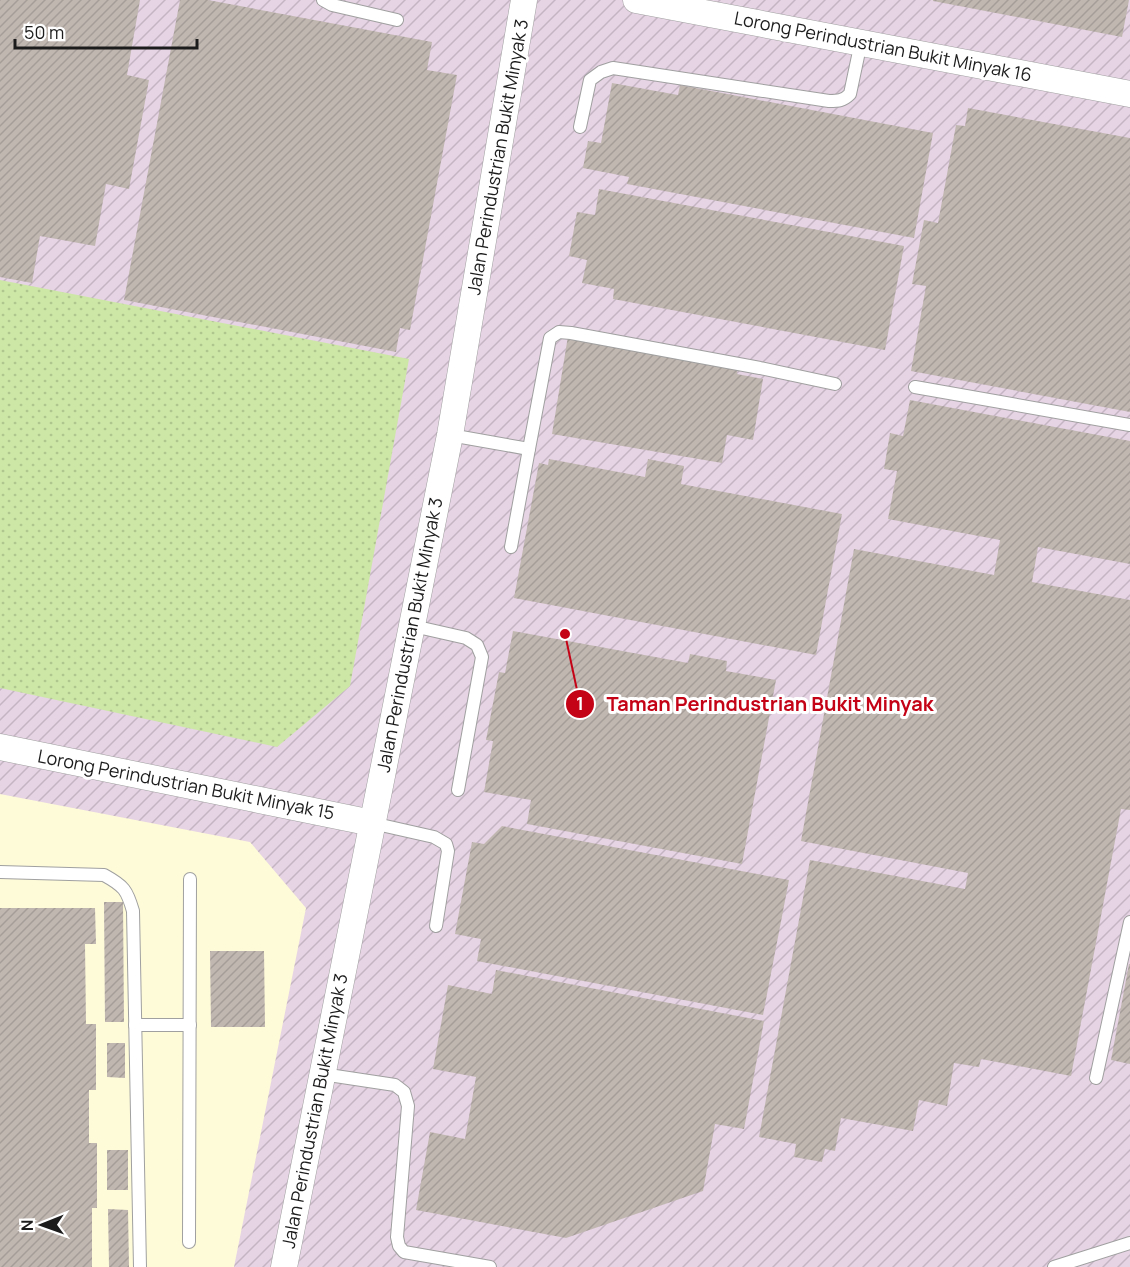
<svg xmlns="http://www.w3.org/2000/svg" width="1130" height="1267" viewBox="0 0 1130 1267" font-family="Manrope,sans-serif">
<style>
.industrial{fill:url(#industrial-furrows)}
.education{fill:#fefbd9}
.grass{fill:url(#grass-dots)}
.building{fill:url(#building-hatch)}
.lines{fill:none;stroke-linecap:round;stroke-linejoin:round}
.lane-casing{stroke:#a0a0a0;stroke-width:14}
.street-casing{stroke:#a0a0a0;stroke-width:27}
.lane{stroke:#fff;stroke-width:12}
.street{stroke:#fff;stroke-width:26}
.labels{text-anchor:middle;stroke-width:6;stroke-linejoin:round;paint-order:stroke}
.street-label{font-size:18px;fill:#1c1c1c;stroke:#fff}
.leader{fill:none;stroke:#c40317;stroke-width:2}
.callout-dot{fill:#c40317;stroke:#fff;stroke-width:2}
.mark-label{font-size:18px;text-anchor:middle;font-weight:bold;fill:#fff}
.callout-label{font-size:20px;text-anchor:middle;font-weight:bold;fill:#c40317;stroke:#fff;stroke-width:6;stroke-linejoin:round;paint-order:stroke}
</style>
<defs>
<pattern id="industrial-furrows" width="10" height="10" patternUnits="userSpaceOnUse" patternTransform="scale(1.5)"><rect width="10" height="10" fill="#e6d3e4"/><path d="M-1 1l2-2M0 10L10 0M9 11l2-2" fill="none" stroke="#c5b5c3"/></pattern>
<pattern id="grass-dots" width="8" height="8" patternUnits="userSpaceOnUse" patternTransform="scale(1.5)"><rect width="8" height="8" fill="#cde7a7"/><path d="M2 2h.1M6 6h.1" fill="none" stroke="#afc68f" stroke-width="1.8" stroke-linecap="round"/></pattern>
<pattern id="building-hatch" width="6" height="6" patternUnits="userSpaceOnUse" patternTransform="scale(1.5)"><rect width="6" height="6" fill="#c1b7b1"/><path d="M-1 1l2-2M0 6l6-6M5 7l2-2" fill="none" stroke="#a59d98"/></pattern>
</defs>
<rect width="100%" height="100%" fill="#ede8e1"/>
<rect class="industrial" x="0" y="0" width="1130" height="1267"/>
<polygon class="education" points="0,794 250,842 306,908 234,1267 0,1267"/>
<polygon class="grass" points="0,280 409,359 350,686 277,747 0,688"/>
<g class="building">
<polygon points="0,0 140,0 127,75 149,80 129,189 106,184 95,246 40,236 32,283 0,277"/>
<polygon points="180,0 208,0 432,42 427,70 457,75 410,330 400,328 396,352 124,300"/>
<polygon points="933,0 1129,0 1122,37 933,1"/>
<polygon points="612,83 678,95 680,85 933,133 914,238 627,184 629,177 583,168 588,141 601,143"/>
<polygon points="968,108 1130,138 1130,412 911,371 926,286 912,284 924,220 938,223 956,125 965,126"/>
<polygon points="599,189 904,246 885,350 613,299 614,289 582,283 587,260 569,256 577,212 595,215"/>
<polygon points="568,336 738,365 737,374 763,379 753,440 727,435 722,463 552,434"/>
<polygon points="910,400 1130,441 1130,564 1038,547 1032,582 1130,600 1130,810 1121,809 1071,1076 981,1059 979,1067 954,1063 947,1106 919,1100 913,1131 841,1118 835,1151 825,1149 822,1162 794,1157 796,1144 759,1137 810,860 965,889 968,873 801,841 854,549 994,575 1000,540 888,519 897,471 884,469 890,433 903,436"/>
<polygon points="549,459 645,477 648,459 684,466 681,484 842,514 816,655 514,598 539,463 548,465"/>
<polygon points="513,631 688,663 690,654 727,661 726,671 776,680 742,864 527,824 531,800 484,792 493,741 486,740 499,672 505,673"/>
<polygon points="502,826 789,880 763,1015 477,961 481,939 455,934 472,842 484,844"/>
<polygon points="104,902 123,902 124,1022 105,1022"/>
<polygon points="0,908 95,908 96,944 85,944 86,1024 96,1024 96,1090 89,1090 89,1143 97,1143 97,1208 92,1208 92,1267 0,1267"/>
<polygon points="210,951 264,951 265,1027 211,1027"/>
<polygon points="1129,964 1130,964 1130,1064 1111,1060"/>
<polygon points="496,970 764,1021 744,1129 715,1124 703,1191 566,1238 416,1210 430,1132 465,1139 476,1077 433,1069 448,985 492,994"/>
<polygon points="107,1043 125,1043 125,1078 107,1077"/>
<rect x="107" y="1150" width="21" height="40"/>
<polygon points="108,1209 128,1210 129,1267 109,1267"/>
</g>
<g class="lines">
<g class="lane-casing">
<g id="lane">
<polyline points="323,0 332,5 397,20"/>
<path d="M580,127L590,80L601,72L613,68L829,101C838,101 843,101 850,94L861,42"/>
<polyline points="915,387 1130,425"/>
<polyline points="450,435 529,449 550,338 559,332 571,333 760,368 835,384"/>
<polyline points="511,547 529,449"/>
<polyline points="413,626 466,638 477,645 482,657 458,790"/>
<polyline points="372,823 434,837 446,844 448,851 436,926"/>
<path d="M0,872L104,875C124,886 127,890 133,911L140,1267"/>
<polyline points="135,1025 190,1025"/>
<polyline points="322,1074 395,1085 404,1092 408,1106 397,1237 399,1246 404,1252 490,1267"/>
<polyline points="1096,1078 1130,922"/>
<polyline points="189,1242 190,879"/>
<polyline points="1054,1267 1130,1243"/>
</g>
</g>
<g class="street-casing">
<g id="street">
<polyline points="636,0 1130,94"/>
<polyline points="0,747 372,823"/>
<polyline points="284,1267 450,435 524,0"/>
</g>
</g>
<use href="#lane" class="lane"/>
<use href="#street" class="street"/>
</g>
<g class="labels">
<g class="street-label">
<text transform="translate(883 47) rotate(11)" y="6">Lorong Perindustrian Bukit Minyak 16</text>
<text transform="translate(498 157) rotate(-80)" y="6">Jalan Perindustrian Bukit Minyak 3</text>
<text transform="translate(410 635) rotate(-79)" y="6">Jalan Perindustrian Bukit Minyak 3</text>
<text transform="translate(186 785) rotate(11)" y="6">Lorong Perindustrian Bukit Minyak 15</text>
<text transform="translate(315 1111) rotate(-79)" y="6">Jalan Perindustrian Bukit Minyak 3</text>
</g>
</g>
<path class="leader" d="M565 634L580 704"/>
<g class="callout-dot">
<circle cx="565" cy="634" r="6"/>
<circle cx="580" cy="704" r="15"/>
</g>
<g class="mark-label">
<text x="580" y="710">1</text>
</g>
<g class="callout-label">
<text x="770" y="711">Taman Perindustrian Bukit Minyak</text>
</g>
<g transform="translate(42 1225) rotate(269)" stroke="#ffffff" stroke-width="4.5" paint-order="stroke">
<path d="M0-4.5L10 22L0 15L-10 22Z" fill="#1c1c1c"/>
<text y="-9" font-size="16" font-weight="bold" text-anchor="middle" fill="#1c1c1c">N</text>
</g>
<path d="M15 39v9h182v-9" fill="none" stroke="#1c1c1c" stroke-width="3"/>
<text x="24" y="39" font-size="18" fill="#1c1c1c" stroke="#ffffff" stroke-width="4.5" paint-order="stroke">50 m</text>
</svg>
